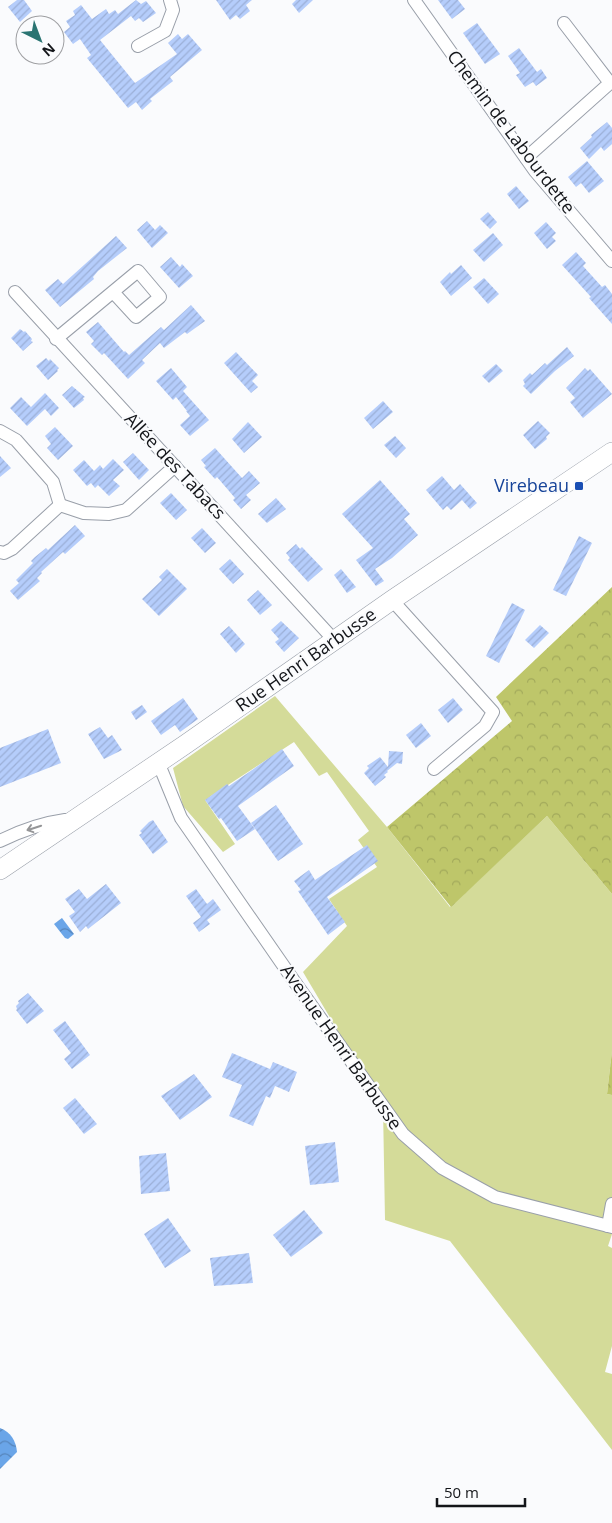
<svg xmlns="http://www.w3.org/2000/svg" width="612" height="1523" viewBox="0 0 612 1523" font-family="'Open Sans',sans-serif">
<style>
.grass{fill:#d4db99}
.forest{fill:url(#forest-crowns)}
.water{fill:url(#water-waves)}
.building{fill:url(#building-hatch)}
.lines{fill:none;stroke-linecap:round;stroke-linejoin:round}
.minor-casing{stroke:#999fa9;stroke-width:14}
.secondary-casing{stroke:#999fa9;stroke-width:20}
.minor{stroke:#fff;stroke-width:12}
.secondary{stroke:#fff;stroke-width:19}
.oneway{stroke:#959698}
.transit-dot{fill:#1a4fb4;stroke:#fafbfd;stroke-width:2}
.labels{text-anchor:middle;stroke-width:4.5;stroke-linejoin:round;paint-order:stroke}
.street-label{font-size:18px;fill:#131519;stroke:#fafbfd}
.transit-label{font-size:18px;fill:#164399;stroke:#fafbfd;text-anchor:end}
</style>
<defs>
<pattern id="forest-crowns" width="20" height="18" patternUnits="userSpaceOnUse" patternTransform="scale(1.25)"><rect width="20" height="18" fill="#bec66a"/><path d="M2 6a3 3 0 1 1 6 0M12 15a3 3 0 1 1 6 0" fill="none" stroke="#a2a95b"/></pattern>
<pattern id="water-waves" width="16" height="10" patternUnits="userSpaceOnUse" patternTransform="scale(1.25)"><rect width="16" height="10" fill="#6aa5e8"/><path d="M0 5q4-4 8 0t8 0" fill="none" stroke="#5685bb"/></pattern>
<pattern id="building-hatch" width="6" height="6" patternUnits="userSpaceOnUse" patternTransform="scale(1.25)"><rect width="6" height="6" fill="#b5cdfb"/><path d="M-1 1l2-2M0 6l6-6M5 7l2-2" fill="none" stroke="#9bafd7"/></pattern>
</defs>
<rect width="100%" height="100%" fill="#fafbfd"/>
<polygon class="grass" points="275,696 387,827 450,907 547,816 612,894 612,1051 607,1094 612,1095 612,1234 608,1246 612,1248 612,1346 605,1372 612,1374 612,1450 450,1241 385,1220 383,1107 303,972 347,926 329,899 377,867 358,840 369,831 327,772 319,776 294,742 205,800 235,844 223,852 183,806 173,768"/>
<g class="forest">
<polygon points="612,587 612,894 547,816 451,907 387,827 512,721 496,697"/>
<polygon points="612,1051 612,1095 607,1094"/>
</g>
<g class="water">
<polygon points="62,918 74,934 68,939 65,938 54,924"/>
<path d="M0,1428C11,1432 16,1441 17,1452L0,1469Z"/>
</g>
<g class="building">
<polygon points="17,0 24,0 32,11 20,22 8,7"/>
<polygon points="136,0 141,4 146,1 156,13 143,22 139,18 135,21 131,16 100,40 135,83 177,54 168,43 178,34 182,39 188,34 202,50 170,77 173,81 150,99 152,101 142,110 136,102 128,108 87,58 91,55 80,39 73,44 64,32 70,27 66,21 75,15 73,11 81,5 92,19 106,9 109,14 115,10 118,14"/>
<polygon points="216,0 252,0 246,5 250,11 240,19 236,15 230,20"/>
<polygon points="296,0 313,0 299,13 292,4"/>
<polygon points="438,0 458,0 465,9 452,19"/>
<polygon points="477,23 500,54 485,64 463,33"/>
<polygon points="519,48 537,72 541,69 547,78 536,86 533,82 525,87 516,75 520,73 508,56"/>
<polygon points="607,122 612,128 612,144 604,151 601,147 589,159 580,148 592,137 591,135"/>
<polygon points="587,161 604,181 589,193 581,183 576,187 568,177"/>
<polygon points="516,186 529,201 519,209 507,194"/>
<polygon points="488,212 497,222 490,229 480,219"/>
<polygon points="147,221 155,230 160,225 168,233 152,248 137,230"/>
<polygon points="546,222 556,233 552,237 556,241 547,249 534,233"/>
<polygon points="493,233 503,245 484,262 473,250"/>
<polygon points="116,236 127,248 98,271 93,277 94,279 60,307 45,290 58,279 63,284"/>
<polygon points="576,252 586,263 583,266 602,287 605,285 612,294 612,324 589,298 591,297 562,265"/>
<polygon points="171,257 180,267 182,264 193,276 179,288 160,267"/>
<polygon points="461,265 472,278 451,296 440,282 450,272 451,274"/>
<polygon points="484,278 499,294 488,304 473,287"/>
<polygon points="191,305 205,321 187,334 185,332 164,348 160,343 142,360 145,363 128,379 104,353 102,355 91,344 94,341 86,332 98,322 124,352 125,351 129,355 161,327 164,330"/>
<polygon points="20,329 24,332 25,331 32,339 31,341 33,342 23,351 11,338"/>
<polygon points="567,347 574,356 555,371 531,394 523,386 525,384 523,380 530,373 532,375 545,363 547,365"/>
<polygon points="236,352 258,375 252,381 258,387 251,393 224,363"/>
<polygon points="46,358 49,361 50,359 59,368 57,370 58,371 48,380 36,366"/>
<polygon points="496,364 503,371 489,383 482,376"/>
<polygon points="171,368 187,387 183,391 209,420 190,436 180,425 190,416 186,411 187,411 176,397 173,400 156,381"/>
<polygon points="585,368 588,371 590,369 612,394 583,418 570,402 575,398 566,388"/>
<polygon points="72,386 85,397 83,398 84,400 74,408 62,395"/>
<polygon points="45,393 59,408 51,416 45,409 27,426 10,408 21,397 31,407"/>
<polygon points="383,401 393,412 373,429 364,418"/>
<polygon points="538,421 550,433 546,437 547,439 535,449 523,435"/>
<polygon points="248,422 262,437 244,453 232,439"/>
<polygon points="55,427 73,446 58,460 47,448 51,444 45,436"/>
<polygon points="395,436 406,448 396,458 384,445"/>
<polygon points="215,448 242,478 249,471 260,483 246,495 251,500 241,509 233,500 235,498 217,477 215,479 204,467 206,466 201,460"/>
<polygon points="133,453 149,470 139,480 123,462"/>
<polygon points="0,456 11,468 0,477"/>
<polygon points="113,459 124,470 113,480 120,486 109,496 98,485 95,488 91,483 87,486 73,470 84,460 94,471 100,465 103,469"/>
<polygon points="442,476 454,490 460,484 477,503 470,509 462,500 451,510 447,506 443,510 426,490"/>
<polygon points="380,480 410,514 404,519 418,535 392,558 375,569 384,581 376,586 356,560 373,548 342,514"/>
<polygon points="171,493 187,510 176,520 160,503"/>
<polygon points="276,498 286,509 267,523 258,514"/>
<polygon points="75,525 85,536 65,554 63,552 41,572 42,573 37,578 40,581 18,600 10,591 19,583 16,580 33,563 31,561 35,557 46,548 48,550"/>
<polygon points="202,528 216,543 205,553 191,538"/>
<polygon points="579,536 592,543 566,596 553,590"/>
<polygon points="296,544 300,549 302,547 323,569 308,582 288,560 290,558 286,553"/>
<polygon points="230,559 244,574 233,584 219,569"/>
<polygon points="167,569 187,589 159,616 142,599 162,580 159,577"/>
<polygon points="341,569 356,587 347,593 334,575"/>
<polygon points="258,590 272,605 260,615 247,600"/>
<polygon points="512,603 525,610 499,663 486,656"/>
<polygon points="281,621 299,638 284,652 275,642 279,639 271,630"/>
<polygon points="540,625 549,633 534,648 525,640"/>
<polygon points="229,626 245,644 236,653 220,634"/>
<polygon points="183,698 198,719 180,732 175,725 161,735 151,721"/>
<polygon points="453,698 463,710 448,723 438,710"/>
<polygon points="142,705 147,712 136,720 131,712"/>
<polygon points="421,723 431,736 416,748 406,735"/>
<polygon points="100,727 108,738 112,735 122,750 104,759 88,734"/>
<polygon points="48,729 61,763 0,787 0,748"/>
<polygon points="282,749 294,766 238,806 255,829 237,841 221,818 219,819 205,800 227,784 229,786"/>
<polygon points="389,751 403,752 402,764 397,763 387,771 388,772 384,775 386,777 375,786 364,773 369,768 367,766 380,757 388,767"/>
<polygon points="276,805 303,844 278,861 251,823"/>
<polygon points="153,820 168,842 153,854 139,835 142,833 140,831 149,822"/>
<polygon points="367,845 378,861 327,897 345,922 328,935 298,891 301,890 294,881 309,870 315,880"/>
<polygon points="106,884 121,903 88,929 86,926 80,932 69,916 75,912 65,899 79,889 87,899"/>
<polygon points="196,889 207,904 213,899 221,910 207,920 210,924 199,932 193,923 201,917 186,896"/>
<polygon points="28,993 44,1011 27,1024 16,1010 17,1009 16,1006 19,1003 18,1001"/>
<polygon points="65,1021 90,1055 72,1069 64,1059 71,1053 53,1030"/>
<polygon points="232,1053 270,1069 273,1062 297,1072 289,1092 275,1086 270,1098 266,1096 253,1126 229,1116 242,1085 222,1077"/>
<polygon points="194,1074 212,1097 180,1120 161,1096"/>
<polygon points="75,1098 97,1124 84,1134 63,1108"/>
<polygon points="335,1142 339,1182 310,1185 305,1146"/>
<polygon points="166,1153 170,1191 141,1194 139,1156"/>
<polygon points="304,1210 323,1233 291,1257 273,1235"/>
<polygon points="168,1218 191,1251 165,1268 144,1234"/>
<polygon points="249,1253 253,1283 214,1286 210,1258"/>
</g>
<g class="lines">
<g class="minor-casing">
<g id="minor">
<polyline points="414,0 535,171 612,261"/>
<polyline points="138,46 165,31 173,10 170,0"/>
<polyline points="526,158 610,83 564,23"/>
<polyline points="15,292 335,641"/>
<polyline points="56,339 138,271 160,297 136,317 113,292"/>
<polyline points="0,431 16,440 53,482 60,505"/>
<polyline points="60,505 84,513 109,514 126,510 175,466"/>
<polyline points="0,552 4,553 12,549 60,505"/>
<polyline points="392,600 493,712 485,726 434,769"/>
<polyline points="158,762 181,818 294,981 403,1134 442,1168 495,1197 612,1227"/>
<path d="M0,841C20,831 43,823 65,820L68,824"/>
<polyline points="608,1226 612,1204"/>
</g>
</g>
<g class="secondary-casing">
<polyline id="secondary" points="0,870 186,744 392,600 612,452"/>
</g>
<use href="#minor" class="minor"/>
<use href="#secondary" class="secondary"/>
</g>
<defs><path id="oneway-shaft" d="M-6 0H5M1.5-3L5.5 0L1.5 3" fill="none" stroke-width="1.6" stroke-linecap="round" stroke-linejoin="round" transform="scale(1.25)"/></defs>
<use class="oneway" href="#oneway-shaft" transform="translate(34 828) rotate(162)"/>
<rect class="transit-dot" x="574" y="481" width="10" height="10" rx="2.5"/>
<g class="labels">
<g class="street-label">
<text transform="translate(511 132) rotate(53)" y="6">Chemin de Labourdette</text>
<text transform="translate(175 466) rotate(47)" y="6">Allée des Tabacs</text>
<text transform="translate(306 660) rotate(-35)" y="6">Rue Henri Barbusse</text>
<text transform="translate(341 1047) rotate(55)" y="6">Avenue Henri Barbusse</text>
</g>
<g class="transit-label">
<text x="569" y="492">Virebeau</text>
</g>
</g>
<g transform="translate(40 40) rotate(138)"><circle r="24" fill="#fafbfd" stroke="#9e9fa2"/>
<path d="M0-4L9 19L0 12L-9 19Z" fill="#2a7472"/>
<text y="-8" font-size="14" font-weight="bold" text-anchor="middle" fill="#131519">N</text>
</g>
<path d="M437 1498v8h88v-8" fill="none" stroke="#131519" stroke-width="2.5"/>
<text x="444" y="1498" font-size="15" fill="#131519" stroke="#fafbfd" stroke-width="4" paint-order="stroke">50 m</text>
</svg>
